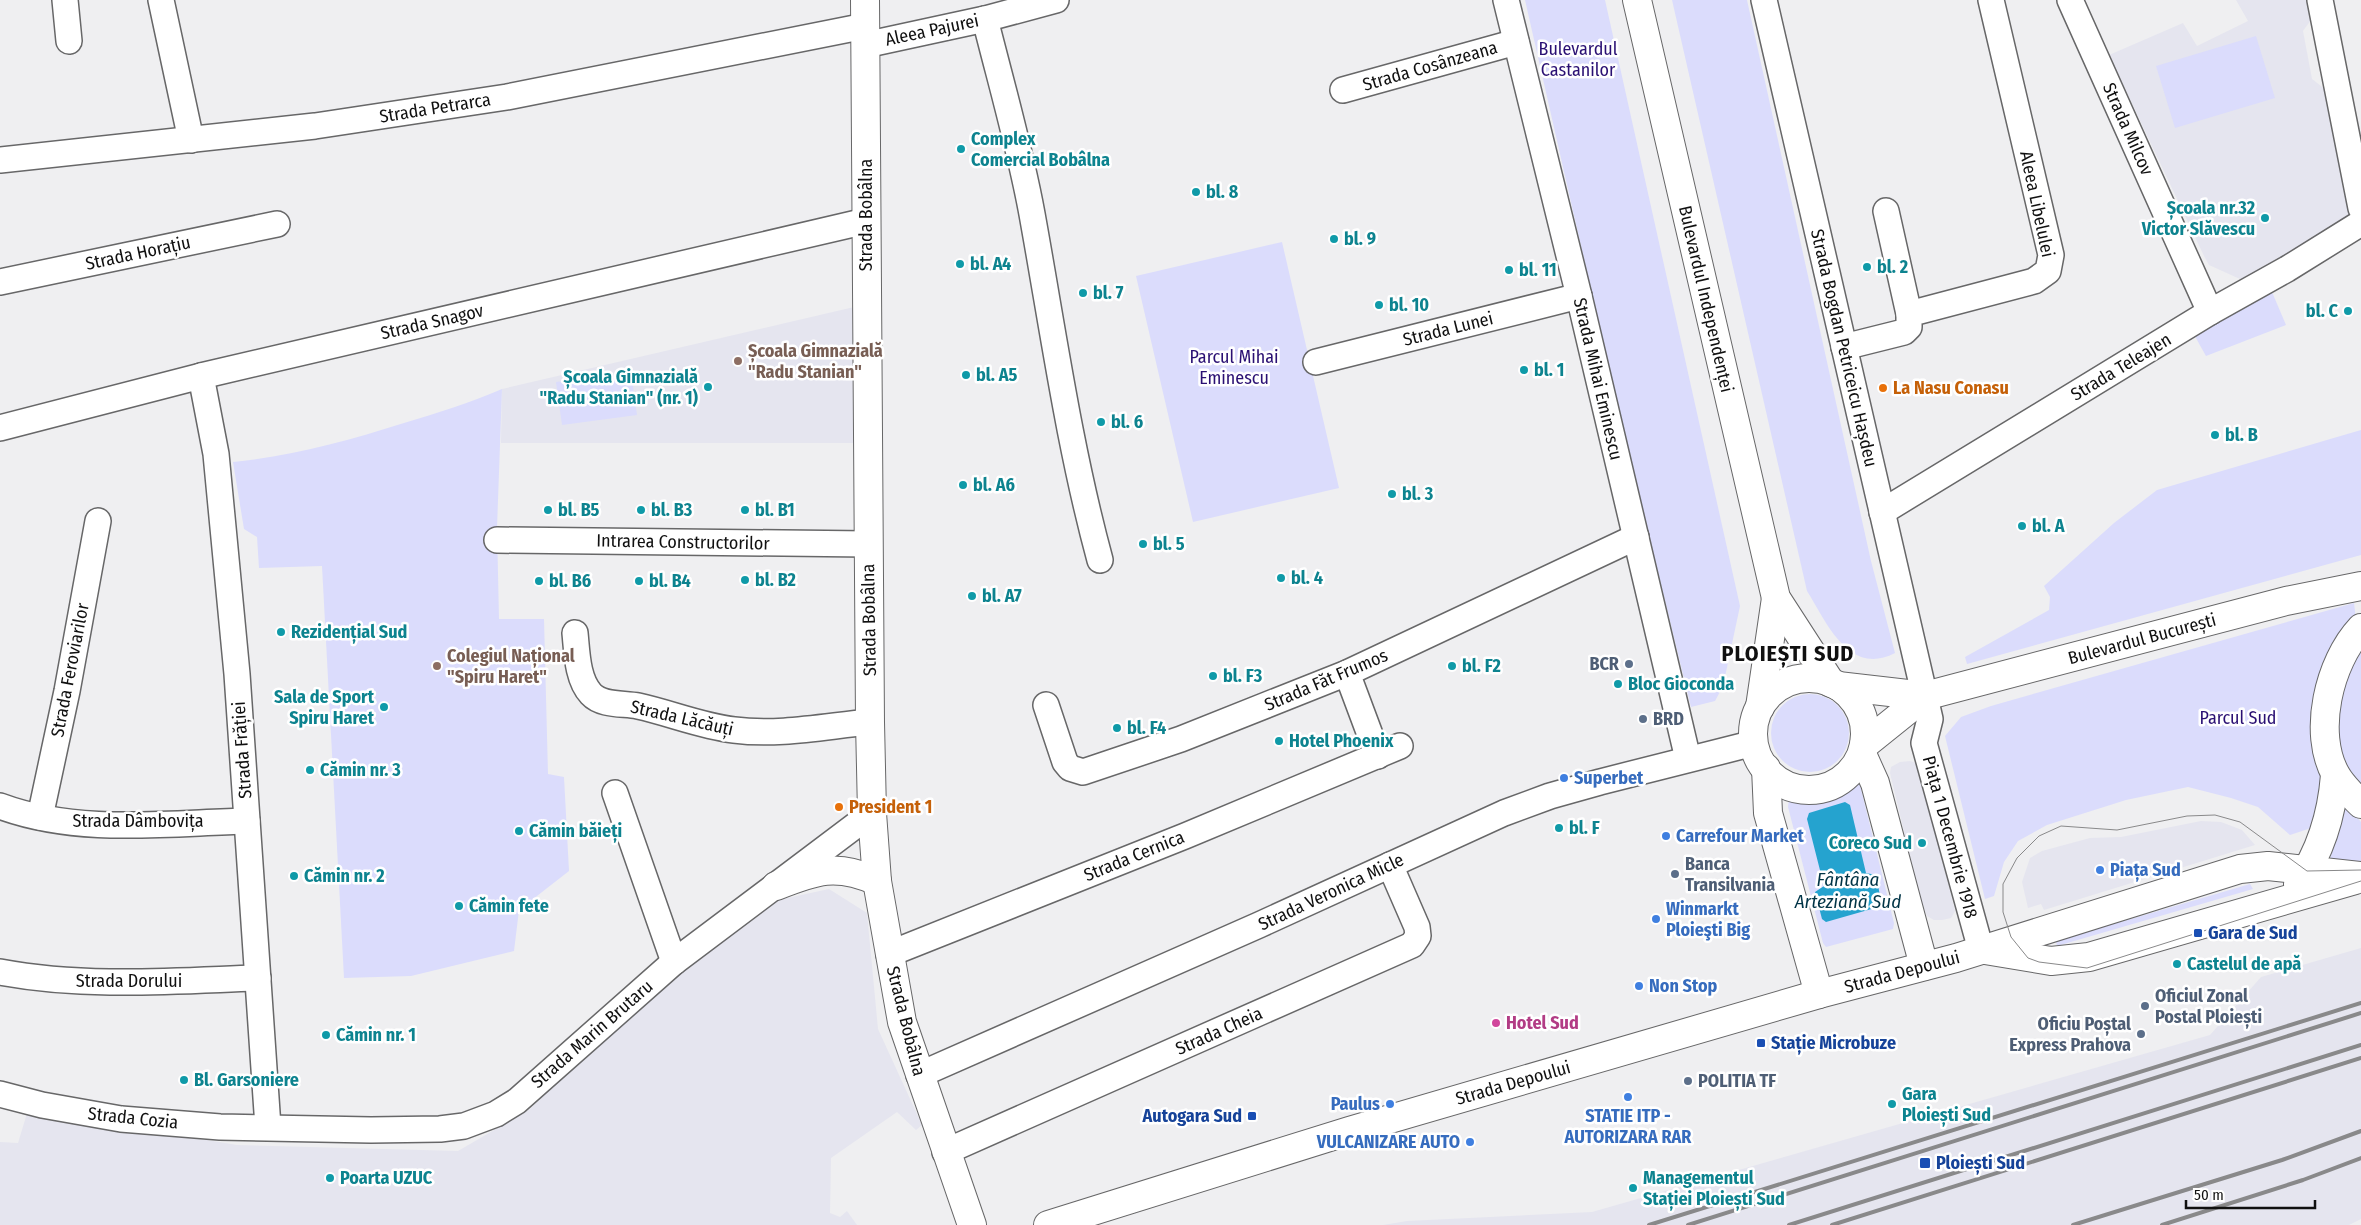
<svg xmlns="http://www.w3.org/2000/svg" width="2361" height="1225" viewBox="0 0 2361 1225" font-family="'Fira Sans Condensed',sans-serif">
<style>
.built{fill:#e5e5ef}
.green{fill:#dbdcfc}
.water{fill:#25a3cf}
.lines{fill:none;stroke-linecap:round;stroke-linejoin:round}
.minor-casing{stroke:#676768;stroke-width:28}
.major-casing{stroke:#676768;stroke-width:30}
.minor{stroke:#fff;stroke-width:25}
.major{stroke:#fff;stroke-width:28}
.tram{stroke:#89898a;stroke-width:1}
.rail{stroke:#89898a;stroke-width:4}
.culture-dot{fill:#0f9aa8;stroke:#fff;stroke-width:2}
.education-dot{fill:#8d6e63;stroke:#fff;stroke-width:2}
.food-dot{fill:#e8710a;stroke:#fff;stroke-width:2}
.service-dot{fill:#5c6f8a;stroke:#fff;stroke-width:2}
.shop-dot{fill:#3f7fe0;stroke:#fff;stroke-width:2}
.transit-dot{fill:#1a4fb4;stroke:#fff;stroke-width:2}
.hotel-dot{fill:#d1479c;stroke:#fff;stroke-width:2}
.labels{text-anchor:middle;stroke-width:5;stroke-linejoin:round;paint-order:stroke}
.street-label{font-size:18px;fill:#101010;stroke:#fff}
.park-label{font-size:18px;fill:#2a1073;stroke:#fff}
.culture-label{font-size:18px;font-weight:bold;fill:#0d838f;stroke:#fff;text-anchor:start}
.education-label{font-size:18px;font-weight:bold;fill:#785e54;stroke:#fff;text-anchor:start}
.food-label{font-size:18px;font-weight:bold;fill:#c56008;stroke:#fff;text-anchor:start}
.service-label{font-size:18px;font-weight:bold;fill:#4e5e75;stroke:#fff;text-anchor:start}
.shop-label{font-size:18px;font-weight:bold;fill:#366cbe;stroke:#fff;text-anchor:start}
.transit-label{font-size:18px;font-weight:bold;fill:#164399;stroke:#fff;text-anchor:start}
.hotel-label{font-size:18px;font-weight:bold;fill:#b23c85;stroke:#fff;text-anchor:start}
.water-label{font-size:19px;font-style:italic;fill:#003446;stroke:#fff}
.district-label{font-size:22px;font-weight:bold;letter-spacing:1px;fill:#101010;stroke:#fff}
</style>
<rect width="100%" height="100%" fill="#efeff1"/>
<g class="built">
<polygon points="2236,0 2306,0 2311,20 2303,31 2312,79 2330,93 2354,206 2351,218 2251,278 2240,279 2209,265 2204,256 2109,55 2183,23 2197,46 2248,21"/>
<polygon points="854,307 855,443 501,443 502,389"/>
<polygon points="1910,761 1916,763 1920,773 1955,911 1951,918 1942,920 1934,920 1927,916 1921,902 1890,773 1891,767 1900,762"/>
<polygon points="2201,821 2221,822 2242,830 2255,845 2044,910 2041,904 2028,908 2022,882 2030,858 2042,851 2090,838 2121,837"/>
<polygon points="829,889 867,913 878,1029 922,1125 916,1130 897,1112 831,1158 830,1213 840,1217 847,1211 857,1225 0,1225 0,1142 18,1143 28,1110 237,1145 458,1151 530,1109 590,1047 655,990 769,902"/>
<polygon points="2361,948 2361,1219 2349,1225 1383,1225 1407,1221 1592,1212 2210,1035 2261,977"/>
</g>
<g class="green">
<polygon points="1525,0 1605,0 1740,606 1723,686 1715,701 1691,707 1616,400"/>
<path d="M1672,0H1747L1871,561L1895,653C1849,677 1827,623 1807,591Z"/>
<polygon points="2256,36 2275,98 2175,128 2156,66"/>
<polygon points="1282,242 1339,488 1193,522 1136,276"/>
<polygon points="2269,285 2286,325 2206,356 2192,331"/>
<polygon points="631,372 637,415 562,425 556,382"/>
<path d="M502,389L497,528L499,619H544L548,774L564,777L569,871L519,910L514,951L411,976L344,978L322,566L259,568L257,537L244,529L233,462C292,456 347,441 404,423C437,413 470,403 502,389Z"/>
<polygon points="2361,430 2361,555 1967,664 1965,657 2049,610 2050,597 2044,586 2114,523 2157,490"/>
<polygon points="2354,603 2356,619 2336,649 2324,809 2311,828 2290,835 2258,807 2231,798 2188,787 2126,800 2047,825 2018,841 2004,862 1994,896 1985,899 1945,736 1961,717 1991,706"/>
<polygon points="2361,641 2361,791 2345,768 2334,733 2335,695"/>
<circle cx="1810" cy="733" r="39"/>
<path d="M1853,782L1860,785L1894,923L1893,929L1826,947L1823,943L1788,807L1789,799C1797,796 1805,799 1813,800C1827,801 1844,792 1853,782Z"/>
<polygon points="2348,807 2361,822 2361,864 2328,864 2337,838 2339,812 2343,808"/>
<polygon points="2250,884 2253,889 2057,946 2056,941"/>
</g>
<polygon class="water" points="1845,802 1850,805 1866,873 1876,875 1882,906 1826,922 1822,919 1815,892 1824,886 1807,819 1809,813"/>
<g class="lines">
<g class="minor-casing">
<g id="minor">
<polyline points="65,0 69,41"/>
<polyline points="161,0 191,140"/>
<polyline points="1506,0 1579,296 1688,759"/>
<polyline points="1764,0 1930,719 1924,743 1981,950"/>
<polyline points="2070,0 2210,312"/>
<polyline points="2320,0 2361,208"/>
<path d="M985,19C1001,83 1020,148 1032,214C1053,330 1069,446 1100,560"/>
<polyline points="865,45 985,19 1056,0"/>
<polyline points="1343,90 1516,42"/>
<polyline points="0,160 315,126 507,97 865,26"/>
<polyline points="1886,211 1909,314"/>
<polyline points="0,282 277,224"/>
<polyline points="1844,347 1904,332 1909,327 1909,314 2034,281 2048,271 2051,255 1991,0"/>
<polyline points="1316,362 1579,296"/>
<polyline points="201,376 216,454 237,674 268,1127"/>
<polyline points="0,428 201,376 866,221"/>
<polyline points="1882,512 2210,312 2287,269 2361,223"/>
<polyline points="497,540 868,544"/>
<path d="M575,633C577,652 577,679 591,694C602,706 624,703 638,706C670,713 701,726 734,730C778,736 826,726 870,722"/>
<polyline points="1347,673 1378,756"/>
<polyline points="1046,705 1065,762 1070,768 1083,772 1181,739 1347,673 1636,537"/>
<polyline points="615,793 674,962"/>
<path d="M0,806C78,835 166,823 247,821"/>
<polyline points="40,817 67,691 98,521"/>
<polyline points="889,954 1185,836 1400,746"/>
<path d="M0,972C86,988 172,981 258,978"/>
<polyline points="919,1075 1259,925 1504,813 1550,796 1600,782 1754,743"/>
<polyline points="0,1094 42,1105 121,1119 220,1127 371,1130 440,1129 464,1126 496,1114 517,1101 674,962 872,813"/>
<polyline points="945,1152 1412,945 1418,936 1417,927 1390,865"/>
</g>
</g>
<g class="major-casing">
<g id="major">
<polyline points="865,0 870,722 872,813 877,881 902,1022 972,1225"/>
<polyline points="1637,0 1776,598 1831,683"/>
<path d="M2361,628C2329,662 2312,733 2336,775C2342,786 2352,795 2361,804"/>
<circle cx="1809" cy="734" r="56"/>
<polyline points="1838,686 1925,696 2286,601 2361,586"/>
<polyline points="1760,707 1776,598"/>
<polyline points="1864,745 1925,696"/>
<polyline points="1862,754 1875,783 1924,966"/>
<polyline points="1766,768 1768,813 1819,994"/>
<path d="M2298,884C2321,851 2332,814 2335,775"/>
<path d="M776,886C816,870 836,863 877,881"/>
<polyline points="1985,950 2051,961 2089,957 2355,880"/>
<polyline points="1048,1225 1349,1131 1819,994 1956,958 2240,869 2268,866 2361,876"/>
</g>
</g>
<use href="#minor" class="minor"/>
<use href="#major" class="major"/>
<polyline class="tram" points="2361,870 2307,871 2240,822 2215,815 2187,816 2117,830 2061,826 2039,836 2017,858 2003,884 2003,912 2011,937 2028,958 2039,962 2087,968 2361,881"/>
<g class="rail">
<polyline points="1649,1225 2361,1003"/>
<polyline points="1688,1225 2361,1013"/>
<polyline points="1789,1225 2361,1045"/>
<polyline points="1832,1225 2361,1058"/>
<polyline points="2073,1225 2282,1160 2361,1131"/>
<polyline points="2162,1225 2303,1180 2361,1158"/>
</g>
</g>
<g class="culture-dot">
<circle cx="961" cy="149" r="5"/>
<circle cx="1196" cy="192" r="5"/>
<circle cx="2265" cy="218" r="5"/>
<circle cx="1334" cy="239" r="5"/>
<circle cx="960" cy="264" r="5"/>
<circle cx="1867" cy="267" r="5"/>
<circle cx="1509" cy="270" r="5"/>
<circle cx="1083" cy="293" r="5"/>
<circle cx="1379" cy="305" r="5"/>
<circle cx="2348" cy="311" r="5"/>
<circle cx="1524" cy="370" r="5"/>
<circle cx="966" cy="375" r="5"/>
<circle cx="708" cy="387" r="5"/>
<circle cx="1101" cy="422" r="5"/>
<circle cx="2215" cy="435" r="5"/>
<circle cx="963" cy="485" r="5"/>
<circle cx="1392" cy="494" r="5"/>
<circle cx="548" cy="510" r="5"/>
<circle cx="641" cy="510" r="5"/>
<circle cx="745" cy="510" r="5"/>
<circle cx="2022" cy="526" r="5"/>
<circle cx="1143" cy="544" r="5"/>
<circle cx="1281" cy="578" r="5"/>
<circle cx="745" cy="580" r="5"/>
<circle cx="539" cy="581" r="5"/>
<circle cx="639" cy="581" r="5"/>
<circle cx="972" cy="596" r="5"/>
<circle cx="281" cy="632" r="5"/>
<circle cx="1452" cy="666" r="5"/>
<circle cx="1213" cy="676" r="5"/>
<circle cx="1618" cy="684" r="5"/>
<circle cx="384" cy="707" r="5"/>
<circle cx="1117" cy="728" r="5"/>
<circle cx="1279" cy="741" r="5"/>
<circle cx="310" cy="770" r="5"/>
<circle cx="1559" cy="828" r="5"/>
<circle cx="519" cy="831" r="5"/>
<circle cx="1922" cy="843" r="5"/>
<circle cx="294" cy="876" r="5"/>
<circle cx="459" cy="906" r="5"/>
<circle cx="2177" cy="964" r="5"/>
<circle cx="326" cy="1035" r="5"/>
<circle cx="184" cy="1080" r="5"/>
<circle cx="1892" cy="1104" r="5"/>
<circle cx="330" cy="1178" r="5"/>
<circle cx="1633" cy="1188" r="5"/>
</g>
<g class="education-dot">
<circle cx="738" cy="361" r="5"/>
<circle cx="437" cy="666" r="5"/>
</g>
<g class="food-dot">
<circle cx="1883" cy="388" r="5"/>
<circle cx="839" cy="807" r="5"/>
</g>
<g class="service-dot">
<circle cx="1629" cy="664" r="5"/>
<circle cx="1643" cy="719" r="5"/>
<circle cx="1675" cy="874" r="5"/>
<circle cx="2145" cy="1006" r="5"/>
<circle cx="2141" cy="1034" r="5"/>
<circle cx="1688" cy="1081" r="5"/>
</g>
<g class="shop-dot">
<circle cx="1564" cy="778" r="5"/>
<circle cx="1666" cy="836" r="5"/>
<circle cx="2100" cy="870" r="5"/>
<circle cx="1656" cy="919" r="5"/>
<circle cx="1639" cy="986" r="5"/>
<circle cx="1628" cy="1097" r="5"/>
<circle cx="1390" cy="1104" r="5"/>
<circle cx="1470" cy="1142" r="5"/>
</g>
<g class="transit-dot">
<rect x="2193" y="928" width="10" height="10" rx="2.5"/>
<rect x="1756" y="1038" width="10" height="10" rx="2.5"/>
<rect x="1247" y="1111" width="10" height="10" rx="2.5"/>
<rect x="1919" y="1157" width="12" height="12" rx="2.5"/>
</g>
<circle class="hotel-dot" cx="1496" cy="1023" r="5"/>
<g class="labels">
<g class="street-label">
<text transform="translate(932 30) rotate(-12)" y="6">Aleea Pajurei</text>
<text transform="translate(1430 66) rotate(-16)" y="6">Strada Cosânzeana</text>
<text transform="translate(435 108) rotate(-9)" y="6">Strada Petrarca</text>
<text transform="translate(2128 129) rotate(66)" y="6">Strada Milcov</text>
<text transform="translate(2037 204) rotate(78)" y="6">Aleea Libelulei</text>
<text transform="translate(866 215) rotate(-90)" y="6">Strada Bobâlna</text>
<text transform="translate(138 253) rotate(-12)" y="6">Strada Horațiu</text>
<text transform="translate(1706 299) rotate(77)" y="6">Bulevardul Independenței</text>
<text transform="translate(432 322) rotate(-13)" y="6">Strada Snagov</text>
<text transform="translate(1448 329) rotate(-14)" y="6">Strada Lunei</text>
<text transform="translate(1844 348) rotate(77)" y="6">Strada Bogdan Petriceicu Hașdeu</text>
<text transform="translate(2121 367) rotate(-31)" y="6">Strada Teleajen</text>
<text transform="translate(1598 379) rotate(77)" y="6">Strada Mihai Eminescu</text>
<text transform="translate(683 542) rotate(1)" y="6">Intrarea Constructorilor</text>
<text transform="translate(869 620) rotate(-91)" y="6">Strada Bobâlna</text>
<text transform="translate(2142 639) rotate(-15)" y="6">Bulevardul București</text>
<text transform="translate(70 670) rotate(-79)" y="6">Strada Feroviarilor</text>
<text transform="translate(1326 680) rotate(-23)" y="6">Strada Făt Frumos</text>
<text transform="translate(682 718) rotate(13)" y="6">Strada Lăcăuți</text>
<text transform="translate(242 750) rotate(-94)" y="6">Strada Frăției</text>
<text x="138" y="827">Strada Dâmbovița</text>
<text transform="translate(1950 837) rotate(75)" y="6">Piața 1 Decembrie 1918</text>
<text transform="translate(1134 856) rotate(-22)" y="6">Strada Cernica</text>
<text transform="translate(1331 892) rotate(-25)" y="6">Strada Veronica Micle</text>
<text transform="translate(1902 972) rotate(-15)" y="6">Strada Depoului</text>
<text x="129" y="987">Strada Dorului</text>
<text transform="translate(906 1021) rotate(76)" y="6">Strada Bobâlna</text>
<text transform="translate(1219 1031) rotate(-24)" y="6">Strada Cheia</text>
<text transform="translate(592 1034) rotate(-41)" y="6">Strada Marin Brutaru</text>
<text transform="translate(1513 1083) rotate(-16)" y="6">Strada Depoului</text>
<text transform="translate(133 1118) rotate(6)" y="6">Strada Cozia</text>
</g>
<g class="park-label">
<text x="1578" y="55">Bulevardul<tspan x="1578" dy="21">Castanilor</tspan></text>
<text x="1234" y="363">Parcul Mihai<tspan x="1234" dy="21">Eminescu</tspan></text>
<text x="2238" y="724">Parcul Sud</text>
</g>
<g class="culture-label">
<text x="971" y="145">Complex<tspan x="971" dy="21">Comercial Bobâlna</tspan></text>
<text x="1206" y="198">bl. 8</text>
<text x="2255" y="214" text-anchor="end">Școala nr.32<tspan x="2255" dy="21">Victor Slăvescu</tspan></text>
<text x="1344" y="245">bl. 9</text>
<text x="970" y="270">bl. A4</text>
<text x="1877" y="273">bl. 2</text>
<text x="1519" y="276">bl. 11</text>
<text x="1093" y="299">bl. 7</text>
<text x="1389" y="311">bl. 10</text>
<text x="2338" y="317" text-anchor="end">bl. C</text>
<text x="1534" y="376">bl. 1</text>
<text x="976" y="381">bl. A5</text>
<text x="698" y="383" text-anchor="end">Școala Gimnazială<tspan x="698" dy="21">"Radu Stanian" (nr. 1)</tspan></text>
<text x="1111" y="428">bl. 6</text>
<text x="2225" y="441">bl. B</text>
<text x="973" y="491">bl. A6</text>
<text x="1402" y="500">bl. 3</text>
<text x="558" y="516">bl. B5</text>
<text x="651" y="516">bl. B3</text>
<text x="755" y="516">bl. B1</text>
<text x="2032" y="532">bl. A</text>
<text x="1153" y="550">bl. 5</text>
<text x="1291" y="584">bl. 4</text>
<text x="755" y="586">bl. B2</text>
<text x="549" y="587">bl. B6</text>
<text x="649" y="587">bl. B4</text>
<text x="982" y="602">bl. A7</text>
<text x="291" y="638">Rezidențial Sud</text>
<text x="1462" y="672">bl. F2</text>
<text x="1223" y="682">bl. F3</text>
<text x="1628" y="690">Bloc Gioconda</text>
<text x="374" y="703" text-anchor="end">Sala de Sport<tspan x="374" dy="21">Spiru Haret</tspan></text>
<text x="1127" y="734">bl. F4</text>
<text x="1289" y="747">Hotel Phoenix</text>
<text x="320" y="776">Cămin nr. 3</text>
<text x="1569" y="834">bl. F</text>
<text x="529" y="837">Cămin băieți</text>
<text x="1912" y="849" text-anchor="end">Coreco Sud</text>
<text x="304" y="882">Cămin nr. 2</text>
<text x="469" y="912">Cămin fete</text>
<text x="2187" y="970">Castelul de apă</text>
<text x="336" y="1041">Cămin nr. 1</text>
<text x="194" y="1086">Bl. Garsoniere</text>
<text x="1902" y="1100">Gara<tspan x="1902" dy="21">Ploiești Sud</tspan></text>
<text x="340" y="1184">Poarta UZUC</text>
<text x="1643" y="1184">Managementul<tspan x="1643" dy="21">Stației Ploiești Sud</tspan></text>
</g>
<g class="education-label">
<text x="748" y="357">Școala Gimnazială<tspan x="748" dy="21">"Radu Stanian"</tspan></text>
<text x="447" y="662">Colegiul Național<tspan x="447" dy="21">"Spiru Haret"</tspan></text>
</g>
<g class="food-label">
<text x="1893" y="394">La Nasu Conasu</text>
<text x="849" y="813">President 1</text>
</g>
<g class="service-label">
<text x="1619" y="670" text-anchor="end">BCR</text>
<text x="1653" y="725">BRD</text>
<text x="1685" y="870">Banca<tspan x="1685" dy="21">Transilvania</tspan></text>
<text x="2155" y="1002">Oficiul Zonal<tspan x="2155" dy="21">Postal Ploiești</tspan></text>
<text x="2131" y="1030" text-anchor="end">Oficiu Poștal<tspan x="2131" dy="21">Express Prahova</tspan></text>
<text x="1698" y="1087">POLITIA TF</text>
</g>
<g class="shop-label">
<text x="1574" y="784">Superbet</text>
<text x="1676" y="842">Carrefour Market</text>
<text x="2110" y="876">Piața Sud</text>
<text x="1666" y="915">Winmarkt<tspan x="1666" dy="21">Ploieşti Big</tspan></text>
<text x="1649" y="992">Non Stop</text>
<text x="1380" y="1110" text-anchor="end">Paulus</text>
<text x="1628" y="1122" text-anchor="middle">STATIE ITP -<tspan x="1628" dy="21">AUTORIZARA RAR</tspan></text>
<text x="1460" y="1148" text-anchor="end">VULCANIZARE AUTO</text>
</g>
<g class="transit-label">
<text x="2208" y="939">Gara de Sud</text>
<text x="1771" y="1049">Stație Microbuze</text>
<text x="1242" y="1122" text-anchor="end">Autogara Sud</text>
<text x="1936" y="1169">Ploiești Sud</text>
</g>
<g class="hotel-label">
<text x="1506" y="1029">Hotel Sud</text>
</g>
<g class="water-label">
<text x="1848" y="886">Fântâna<tspan x="1848" dy="22">Arteziană Sud</tspan></text>
</g>
<g class="district-label">
<text x="1788" y="661">PLOIEȘTI SUD</text>
</g>
</g>
<path d="M2186 1200v8h129v-8" fill="none" stroke="#101010" stroke-width="2.5"/>
<text x="2194" y="1200" font-size="15" fill="#101010" stroke="#ffffff" stroke-width="4" paint-order="stroke">50 m</text>
</svg>
